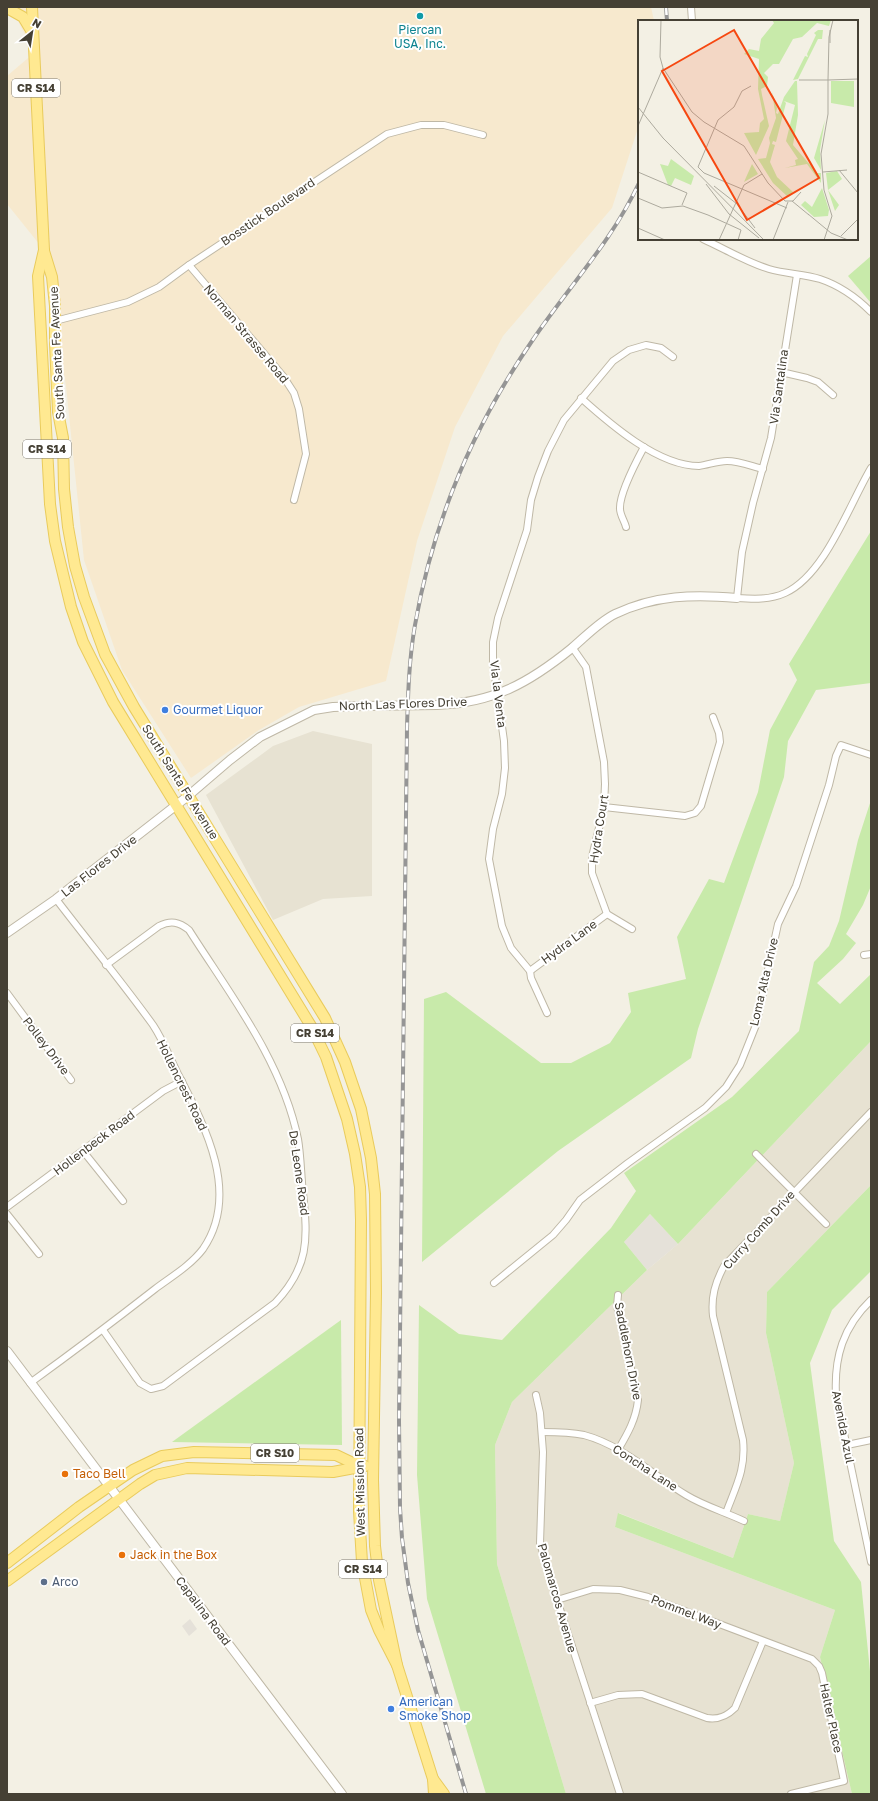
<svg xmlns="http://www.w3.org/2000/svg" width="878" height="1801" viewBox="0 0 878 1801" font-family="'Golos Text',sans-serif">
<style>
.residential{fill:#e7e2d2}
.commercial{fill:#f7e9ce}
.industrial{fill:#e5e1d9}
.green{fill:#c8eaaa}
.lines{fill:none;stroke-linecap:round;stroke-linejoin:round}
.minor-casing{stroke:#bfb8a6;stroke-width:8}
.tertiary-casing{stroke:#bfb8a6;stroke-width:10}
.primary-casing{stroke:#e9cb5c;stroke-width:12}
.minor{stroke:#fff;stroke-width:6}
.tertiary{stroke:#fff;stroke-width:8}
.primary{stroke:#ffe991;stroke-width:10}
.rail-casing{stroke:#959595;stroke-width:4}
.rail{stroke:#fff;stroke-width:2.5;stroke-dasharray:8;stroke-linecap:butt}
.tertiary-bridge-casing{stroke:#bfb8a6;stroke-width:10;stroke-linecap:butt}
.tertiary-bridge{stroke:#fff;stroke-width:8}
.culture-dot{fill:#0f9aa8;stroke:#fff;stroke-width:1.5}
.shop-dot{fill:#3f7fe0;stroke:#fff;stroke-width:1.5}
.food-dot{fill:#e8710a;stroke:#fff;stroke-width:1.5}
.service-dot{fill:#5c6f8a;stroke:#fff;stroke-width:1.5}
.labels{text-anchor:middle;stroke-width:4;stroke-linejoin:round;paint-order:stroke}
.shield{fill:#fff;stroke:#7d7971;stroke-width:1}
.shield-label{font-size:11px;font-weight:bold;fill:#454034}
.culture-label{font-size:12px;fill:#0d838f;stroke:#fff}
.street-label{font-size:12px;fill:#454034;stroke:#fff}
.shop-label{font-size:12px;fill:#366cbe;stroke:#fff;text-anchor:start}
.food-label{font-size:12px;fill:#c56008;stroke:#fff;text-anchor:start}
.service-label{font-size:12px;fill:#4e5e75;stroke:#fff;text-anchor:start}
.inset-road{fill:none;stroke:#adaa9e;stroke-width:1}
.view{fill:#f64811;fill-opacity:0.15;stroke:#f64811;stroke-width:2}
.inset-edge{fill:none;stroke:#454034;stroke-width:2}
</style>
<rect width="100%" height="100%" fill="#f3f0e4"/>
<g class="residential">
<polygon points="313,731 372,744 372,896 323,899 273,920 206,795 273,746"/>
<polygon points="871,1041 871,1185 767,1292 766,1333 794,1463 780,1521 748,1514 733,1558 619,1513 615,1527 835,1610 820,1657 852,1794 566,1794 497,1564 495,1445 512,1402 647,1270 678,1244"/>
</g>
<polygon class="commercial" points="11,7 651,7 654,21 639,21 639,125 612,208 503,336 455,427 417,541 386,681 299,707 259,730 191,778 122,670 84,560 66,386 44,250 7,204 7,76 34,53"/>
<g class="industrial">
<polygon points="650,1214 678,1244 647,1270 624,1242"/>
<polygon points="190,1619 197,1629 189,1636 182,1626"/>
</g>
<g class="green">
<polygon points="871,256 871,303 848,276"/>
<polygon points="871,531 871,683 816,690 788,741 784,777 698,1029 691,1058 558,1151 422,1262 424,999 446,992 541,1063 571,1063 610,1043 631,1012 628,993 686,979 677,937 709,879 724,883 758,792 770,730 797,680 789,664"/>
<polygon points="871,800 871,886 863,905 846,934 856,943 843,959 817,983 840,1004 871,974 871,1041 678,1244 650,1214 624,1242 647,1270 512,1402 495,1445 497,1564 566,1794 486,1794 427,1599 417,1475 419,1305 459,1334 502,1340 611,1228 636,1191 624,1173 732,1097 799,1031 814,962 829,946 839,921 858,840"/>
<polygon points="871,1185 871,1271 832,1310 810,1363 834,1541 861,1582 871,1681 871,1794 852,1794 820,1657 835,1610 615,1527 618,1513 733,1558 748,1514 780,1521 794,1463 766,1333 767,1292"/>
<polygon points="341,1320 342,1445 172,1442"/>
</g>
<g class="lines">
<g class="minor-casing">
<g id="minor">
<polyline points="691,7 692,21"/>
<path d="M703,239C725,249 746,262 769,269C786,274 804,274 820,279C841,286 856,297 871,312"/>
<polyline points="189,265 283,376 294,393 299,409 306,454 294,500"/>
<path d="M797,275L771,438L753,503L742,552L737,598C753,599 770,600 785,593C825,575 849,505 871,468"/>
<polyline points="55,321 128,302 159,287 189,265 387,134 421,125 444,125 483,135"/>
<polyline points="781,372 807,378 818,382 833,395"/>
<path d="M581,398C610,424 658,466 699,466C708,465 717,461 727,461C739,461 751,466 763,469"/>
<path d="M626,527C625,522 620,515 620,509C619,494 637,460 644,447"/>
<polyline points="572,647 586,667 604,762 605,784 604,807 592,857 592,873 607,914 632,929"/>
<polyline points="604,807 685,816 695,813 701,806 720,742 719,733 713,717"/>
<polyline points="864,955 871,954"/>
<polyline points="530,971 607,914"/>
<polyline points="7,993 71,1080"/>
<polyline points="547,1013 531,978 530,971 511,948 502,926 489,859 493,829 502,794 505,768 504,741 493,662 493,642 498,618 527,530 531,500 538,477 548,451 564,420 613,361 629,350 646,345 661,348 673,357"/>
<polyline points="83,1151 123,1201"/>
<polyline points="756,1154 826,1224"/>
<polyline points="7,1207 163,1091 182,1081"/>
<polyline points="7,1214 39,1254"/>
<polyline points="494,1283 553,1235 566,1220 580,1200 628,1163 705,1108 726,1087 740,1065 756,1025 778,924 796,886 829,785 836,756 841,745 871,755"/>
<path d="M618,1295L617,1306L638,1400C636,1419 628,1433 618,1450"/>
<path d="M871,1300C843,1327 834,1357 836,1395L871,1562"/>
<path d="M103,1330L140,1383L151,1389L163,1386L275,1303C309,1267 308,1240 303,1193C301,1176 301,1157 298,1139C282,1061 231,996 189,930C179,922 171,920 159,926L106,965"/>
<path d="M30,1383C73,1352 114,1321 155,1289C171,1277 191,1265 203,1249C241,1194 205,1126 178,1074C170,1058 163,1040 153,1025C122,982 88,941 56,899"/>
<polyline points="536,1395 540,1413 543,1452 540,1543 557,1600 620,1794"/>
<path d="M542,1432C556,1432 570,1432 584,1435C622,1445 653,1475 686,1495C704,1506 725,1512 744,1521"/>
<polyline points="847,1445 871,1440"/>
<path d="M726,1513C736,1486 746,1469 743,1440L713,1316C711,1297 715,1283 724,1266L871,1112"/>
<polyline points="557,1600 593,1589 620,1590 648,1597 812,1659 819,1666 822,1673 844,1781 791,1794"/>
<path d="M590,1703L618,1695L642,1694L707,1718C719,1720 727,1716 735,1708L763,1641"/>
</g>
</g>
<g class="tertiary-casing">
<g id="tertiary">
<path d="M437,705C493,703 529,683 572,648C585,637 599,622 615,614C655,595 694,594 737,598"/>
<polyline points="7,933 56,899 188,796 230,760 260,737 314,710 333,707 362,706"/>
<polyline points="7,1351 342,1794"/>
</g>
</g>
<g class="primary-casing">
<g id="primary">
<polyline points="32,7 44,250 38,276 50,504 55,541 71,607 83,642 113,702 311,1026 326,1057 347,1119 355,1154 360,1187 361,1220 359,1511 362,1562 371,1610 379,1630 397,1665"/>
<polyline points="7,8 23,17 32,32"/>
<polyline points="44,251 52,277 55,306 55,343 58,412 63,438 64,489 68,527 75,566 84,597 105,654 134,707 325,1018 345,1062 361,1109 371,1158 375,1194 376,1293 373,1480 375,1546 379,1580 397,1665 433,1779 434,1794"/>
<polyline points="7,1563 79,1507 133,1470 162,1456 194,1452 336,1455 359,1466"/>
<polyline points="7,1581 140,1484 155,1475 187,1468 333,1472 365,1466"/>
<polyline points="433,1779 444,1794"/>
</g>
</g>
<use href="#minor" class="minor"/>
<use href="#tertiary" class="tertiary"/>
<use href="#primary" class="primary"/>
<g class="rail-casing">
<g id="rail">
<polyline points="666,7 667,21"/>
<path d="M466,1794L418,1630L408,1583L402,1538L400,1508L399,1421L407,728C408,694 409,659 415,625C433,522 473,427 532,341C568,287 611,243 639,183"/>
</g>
</g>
<use href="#rail" class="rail"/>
<g class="tertiary-bridge-casing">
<polyline id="tertiary-bridge" points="362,706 437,705"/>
</g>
<use href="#tertiary-bridge" class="tertiary-bridge"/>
</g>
<circle class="culture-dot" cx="420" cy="16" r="4"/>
<g class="shop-dot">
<circle cx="165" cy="710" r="4"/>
<circle cx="391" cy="1709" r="4"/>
</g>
<g class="food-dot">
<circle cx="65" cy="1474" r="4"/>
<circle cx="122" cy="1555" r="4"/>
</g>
<circle class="service-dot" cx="44" cy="1582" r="4"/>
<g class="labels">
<g class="shield">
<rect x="12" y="79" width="48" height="18" rx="3"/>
<rect x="23" y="440" width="48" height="18" rx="3"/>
<rect x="291" y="1024" width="48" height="18" rx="3"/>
<rect x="251" y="1444" width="48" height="18" rx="3"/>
<rect x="339" y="1560" width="48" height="18" rx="3"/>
</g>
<g class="shield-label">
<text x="36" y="92">CR S14</text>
<text x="47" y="453">CR S14</text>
<text x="315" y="1037">CR S14</text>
<text x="275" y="1457">CR S10</text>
<text x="363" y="1573">CR S14</text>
</g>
<g class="culture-label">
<text x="420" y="34">Piercan<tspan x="420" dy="14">USA, Inc.</tspan></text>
</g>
<g class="street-label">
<text transform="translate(268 212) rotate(-34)" y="4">Bosstick Boulevard</text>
<text transform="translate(246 334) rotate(50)" y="4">Norman Strasse Road</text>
<text transform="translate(57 353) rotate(-93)" y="4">South Santa Fe Avenue</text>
<text transform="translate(779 387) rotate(-82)" y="4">Via Santalina</text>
<text transform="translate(498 694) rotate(83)" y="4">Via la Venta</text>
<text transform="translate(403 704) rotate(-2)" y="4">North Las Flores Drive</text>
<text transform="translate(180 782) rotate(58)" y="4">South Santa Fe Avenue</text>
<text transform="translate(599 829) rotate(-81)" y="4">Hydra Court</text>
<text transform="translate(99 866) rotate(-38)" y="4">Las Flores Drive</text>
<text transform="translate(569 942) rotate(-36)" y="4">Hydra Lane</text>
<text transform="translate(764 982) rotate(-77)" y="4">Loma Alta Drive</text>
<text transform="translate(46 1046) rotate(53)" y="4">Polley Drive</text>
<text transform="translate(182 1085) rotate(64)" y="4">Hollencrest Road</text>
<text transform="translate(94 1143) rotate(-37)" y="4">Hollenbeck Road</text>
<text transform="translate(299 1173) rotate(82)" y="4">De Leone Road</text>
<text transform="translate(759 1230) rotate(-48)" y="4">Curry Comb Drive</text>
<text transform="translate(628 1351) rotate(79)" y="4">Saddlehorn Drive</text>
<text transform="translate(843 1427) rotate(79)" y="4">Avenida Azul</text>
<text transform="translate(645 1468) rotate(33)" y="4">Concha Lane</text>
<text transform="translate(360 1482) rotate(-91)" y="4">West Mission Road</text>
<text transform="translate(557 1598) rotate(74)" y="4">Palomarcos Avenue</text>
<text transform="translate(203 1611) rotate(53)" y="4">Capalina Road</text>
<text transform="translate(686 1612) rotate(21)" y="4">Pommel Way</text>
<text transform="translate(831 1718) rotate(78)" y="4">Halter Place</text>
</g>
<g class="shop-label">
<text x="173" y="714">Gourmet Liquor</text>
<text x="399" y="1706">American<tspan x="399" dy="14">Smoke Shop</tspan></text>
</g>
<g class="food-label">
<text x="73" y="1478">Taco Bell</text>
<text x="130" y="1559">Jack in the Box</text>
</g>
<g class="service-label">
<text x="52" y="1586">Arco</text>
</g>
</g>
<g transform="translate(638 20)">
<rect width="220" height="220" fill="#f3f0e4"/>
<path d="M134,0H193L191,6L179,3L164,17L155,19L141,44H135L126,53L130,57L129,66L123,69L124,75L131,106L118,135L106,113L121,112L122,103L126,99L120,69L121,39L106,34L111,29L121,31L123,19L136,3ZM180,10H185L184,19H180L160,59L155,60L167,36L170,37L169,34L178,15L176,13ZM157,61H159L160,95L155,125L179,153H183V163L169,144L147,148L158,145L157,140L160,139L148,121L157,85L146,81L148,83L138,122L135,121L134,124L137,125L132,142L139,157L155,172L150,177L135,163L120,139L128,138L132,123L131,118L138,98L134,72L139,88L138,93L140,94L146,77ZM193,61H216V87L193,83ZM187,100L182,130L183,150L176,138ZM33,139L56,156L53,165L37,158L33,166L30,165L22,144L30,146ZM114,144L120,154L106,162ZM199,151L204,159L190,170L201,185L197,191L190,170L188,153ZM184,168L191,190L190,196L176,197L163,185L167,181L174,187Z" fill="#c8eaaa"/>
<path class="inset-road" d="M23,0L22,37L25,48L54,92L66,102L106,126L130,163L147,181H155M192,23V10M161,60H190L191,17L195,0M113,66L104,71L96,87L80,100L60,147L66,153L149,188M0,87L25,118L126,220M0,106L25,48M201,150L220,173M0,152L49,173L44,185M185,152L209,150M68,164L91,194L121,218M76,166L99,184L117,208M0,178L24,188L45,186L70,195L103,210L100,220M154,181L171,195M155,181L163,172M170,194L193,213L210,220M0,208L27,220M203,216L220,199M81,220L106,165L124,154M135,220L150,182M186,220L194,196L186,170L183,134L190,94V60L220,59"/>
<path class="view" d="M96,10L181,158L109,200L24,51Z"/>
<rect width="220" height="220" class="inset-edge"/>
</g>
<rect width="878" height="1801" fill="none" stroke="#454034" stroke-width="16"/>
<g transform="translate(32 32) rotate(30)" stroke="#ffffff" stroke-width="3" paint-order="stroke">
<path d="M0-3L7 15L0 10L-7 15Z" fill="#454034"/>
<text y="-6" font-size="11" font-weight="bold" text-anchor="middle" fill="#454034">N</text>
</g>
</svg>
